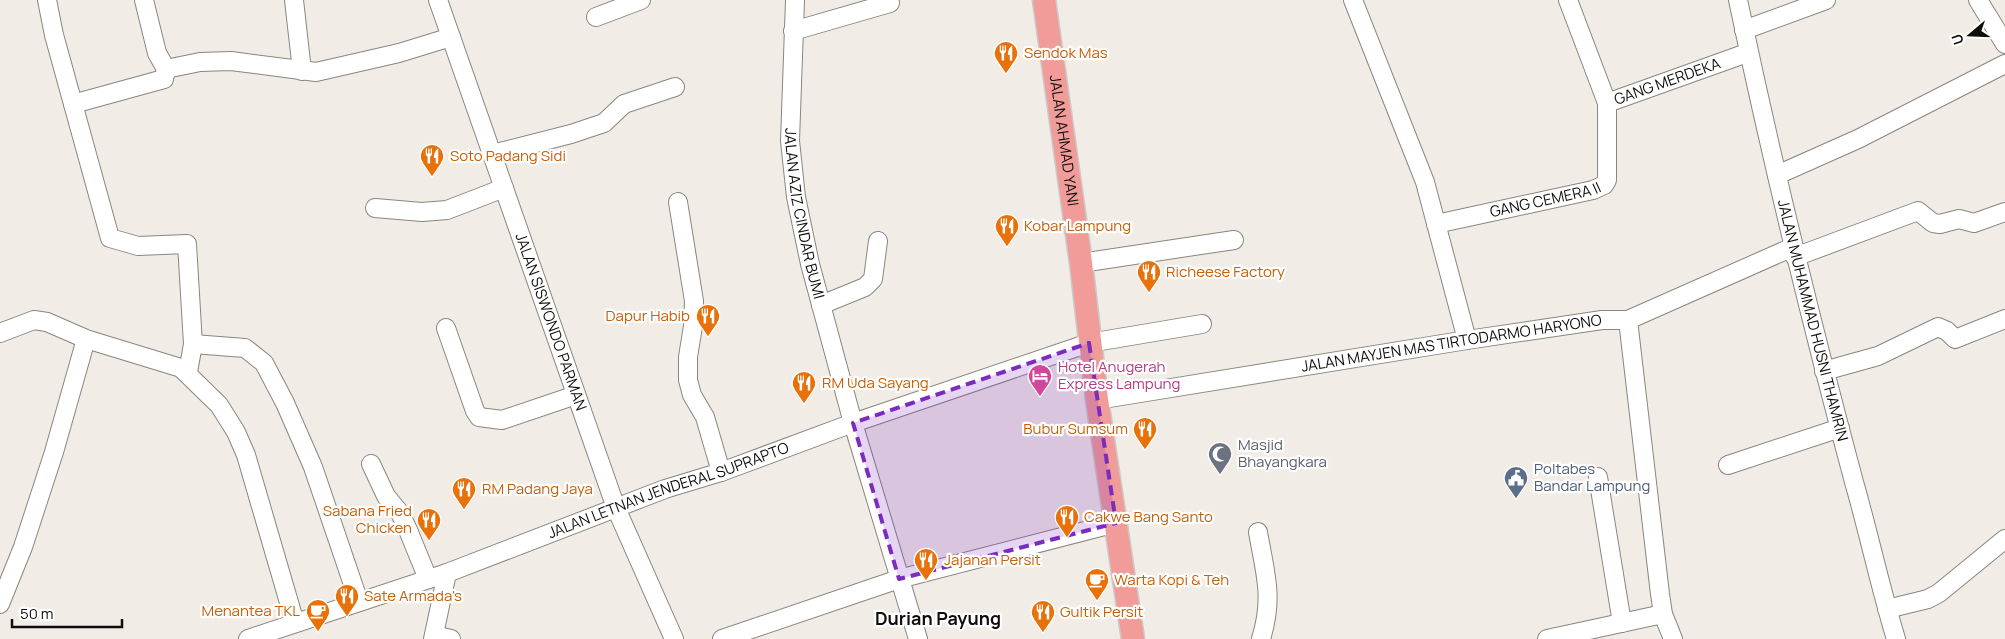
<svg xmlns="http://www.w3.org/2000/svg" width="2005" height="639" viewBox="0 0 2005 639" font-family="Manrope,sans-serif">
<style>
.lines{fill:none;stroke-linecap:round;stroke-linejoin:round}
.minor-casing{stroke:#89867f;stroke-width:20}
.major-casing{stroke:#cacaca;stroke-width:25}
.minor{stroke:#fff;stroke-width:18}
.major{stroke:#f19c99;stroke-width:22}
.marked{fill:#7b2cbf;fill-opacity:0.2;stroke:#7b2cbf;stroke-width:4;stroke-dasharray:10 6;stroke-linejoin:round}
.labels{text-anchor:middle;stroke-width:4.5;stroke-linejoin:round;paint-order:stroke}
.food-label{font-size:15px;fill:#c56008;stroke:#fff;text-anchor:start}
.street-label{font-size:15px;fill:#0f0e0c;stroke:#fff}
.hotel-label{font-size:15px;fill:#b23c85;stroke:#fff;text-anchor:start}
.worship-label{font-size:15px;fill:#5b616d;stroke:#fff;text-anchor:start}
.service-label{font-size:15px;fill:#4e5e75;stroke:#fff;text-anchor:start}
.quarter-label{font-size:18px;font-weight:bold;fill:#0f0e0c;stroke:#fff}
</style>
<rect width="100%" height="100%" fill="#f1ede6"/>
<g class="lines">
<g class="minor-casing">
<g id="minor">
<polyline points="47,0 54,35 110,238 138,246 187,244 193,344 188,372"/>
<polyline points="294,0 302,71"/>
<path id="s1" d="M438,0L616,508L674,639"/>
<path id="s2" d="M795,0L790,141L796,197L810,264L853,423L918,639"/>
<polyline points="1353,0 1425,182 1467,340"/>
<path id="s3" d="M1738,0C1772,162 1811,322 1854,482C1869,534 1880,587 1896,639"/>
<polyline points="1978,0 2005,44"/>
<polyline points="596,17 641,0"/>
<polyline points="1744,30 1826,0"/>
<polyline points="793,31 890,3"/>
<polyline points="166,69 200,62 231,61 316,72 399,53 451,37"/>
<path id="s4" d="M1607,103L1747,53"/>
<polyline points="73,104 164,79 166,69 157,53 144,0"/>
<polyline points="492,154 571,134 604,123 624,104 675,87"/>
<polyline points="1777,175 1858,139 2005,64"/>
<polyline points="678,202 694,301 693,326 688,357 688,380 692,395 705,417 721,472"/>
<polyline points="375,208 422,212 447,210 504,188"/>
<path id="s5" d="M1436,224L1593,190L1604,185L1607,180V103L1568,0"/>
<polyline points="1795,257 1918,211 1933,223 1940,224 1959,219 1974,223 2005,212"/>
<polyline points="1081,263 1234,240"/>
<polyline points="821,305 865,287 873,279 878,241"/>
<polyline points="1628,320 1660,594 1663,614 1673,639"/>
<polyline points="446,328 475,411 479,417 502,420 576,395"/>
<polyline points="0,333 34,320 47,322 86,339 181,368 219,405 236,432 246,455 295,623"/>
<polyline points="193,344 245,348 264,363 285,403 313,467 359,602"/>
<polyline points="1824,371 1878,356 1938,327 1947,331 1955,339 2005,319"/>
<path id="s6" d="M1097,400L1467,340L1602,320H1628L1793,247"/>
<polyline points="371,464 386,496 400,513 408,530 428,579"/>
<polyline points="1728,465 1840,428"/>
<polyline points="1598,477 1622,623"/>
<path d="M1258,532C1265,573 1274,597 1261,639"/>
<polyline points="0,604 23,547 54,452 86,339"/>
<polyline points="1887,609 1928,599 1939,593 2005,539"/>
<polyline points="434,635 451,639"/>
<path id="s7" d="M248,639L447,573L665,489L721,472L853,423L1089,343L1202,324"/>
<polyline points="433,639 447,573"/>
<polyline points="722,639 899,579 1116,523"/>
<polyline points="1547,639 1663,614"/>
</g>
</g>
<g class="major-casing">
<g id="major">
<path id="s8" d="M1044,0L1081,263L1097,400L1133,639"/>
</g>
</g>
<use href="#minor" class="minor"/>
<use href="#major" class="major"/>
</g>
<path class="marked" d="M1089,343L1116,523L899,579L853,423Z"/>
<defs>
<g id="restaurant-pin" transform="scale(1.25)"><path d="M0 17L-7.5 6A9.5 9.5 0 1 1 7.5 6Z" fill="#e8710a" stroke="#fff"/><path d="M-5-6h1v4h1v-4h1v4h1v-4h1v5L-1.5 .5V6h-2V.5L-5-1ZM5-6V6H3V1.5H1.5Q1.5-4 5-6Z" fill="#fff"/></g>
<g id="hotel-pin" transform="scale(1.25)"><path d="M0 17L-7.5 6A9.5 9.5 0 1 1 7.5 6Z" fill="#d1479c" stroke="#fff"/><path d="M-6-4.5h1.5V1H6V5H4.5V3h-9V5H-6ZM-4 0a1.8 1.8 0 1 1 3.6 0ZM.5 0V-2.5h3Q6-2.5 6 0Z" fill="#fff"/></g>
<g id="mosque-pin" transform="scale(1.25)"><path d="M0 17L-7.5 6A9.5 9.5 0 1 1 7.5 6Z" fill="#6b7280" stroke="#fff"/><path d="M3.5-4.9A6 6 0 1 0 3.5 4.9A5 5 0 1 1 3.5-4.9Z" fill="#fff"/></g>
<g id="civic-pin" transform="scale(1.25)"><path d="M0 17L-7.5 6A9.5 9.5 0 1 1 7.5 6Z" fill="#5c6f8a" stroke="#fff"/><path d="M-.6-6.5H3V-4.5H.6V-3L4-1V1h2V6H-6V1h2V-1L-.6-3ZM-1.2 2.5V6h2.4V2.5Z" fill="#fff"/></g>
<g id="cafe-pin" transform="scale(1.25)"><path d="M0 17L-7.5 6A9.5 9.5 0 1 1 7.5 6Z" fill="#e8710a" stroke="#fff"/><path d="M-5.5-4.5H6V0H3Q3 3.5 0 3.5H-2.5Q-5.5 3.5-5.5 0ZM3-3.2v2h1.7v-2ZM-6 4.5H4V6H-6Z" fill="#fff"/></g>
</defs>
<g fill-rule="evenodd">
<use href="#restaurant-pin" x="1006" y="53"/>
<use href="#restaurant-pin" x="432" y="156"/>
<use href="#restaurant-pin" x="1007" y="226"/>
<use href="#restaurant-pin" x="1149" y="272"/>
<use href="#restaurant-pin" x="708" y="316"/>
<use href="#hotel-pin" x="1040" y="376"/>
<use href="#restaurant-pin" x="804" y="383"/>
<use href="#restaurant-pin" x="1145" y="429"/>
<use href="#mosque-pin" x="1220" y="454"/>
<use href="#civic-pin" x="1516" y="478"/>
<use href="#restaurant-pin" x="464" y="489"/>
<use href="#restaurant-pin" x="1067" y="517"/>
<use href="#restaurant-pin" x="429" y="520"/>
<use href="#restaurant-pin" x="926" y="560"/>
<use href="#cafe-pin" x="1097" y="580"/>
<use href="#restaurant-pin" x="347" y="596"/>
<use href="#cafe-pin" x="318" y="611"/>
<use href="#restaurant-pin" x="1043" y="612"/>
</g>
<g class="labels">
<g class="food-label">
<text x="1024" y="58">Sendok Mas</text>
<text x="450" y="161">Soto Padang Sidi</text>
<text x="1024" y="231">Kobar Lampung</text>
<text x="1166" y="277">Richeese Factory</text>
<text x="690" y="321" text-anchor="end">Dapur Habib</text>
<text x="822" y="388">RM Uda Sayang</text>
<text x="1128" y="434" text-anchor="end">Bubur Sumsum</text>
<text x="482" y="494">RM Padang Jaya</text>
<text x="412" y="516" text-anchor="end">Sabana Fried<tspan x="412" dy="17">Chicken</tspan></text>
<text x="1084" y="522">Cakwe Bang Santo</text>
<text x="944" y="565">Jajanan Persit</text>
<text x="1114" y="585">Warta Kopi &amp; Teh</text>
<text x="364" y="601">Sate Armada's</text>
<text x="300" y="616" text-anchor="end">Menantea TKL</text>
<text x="1060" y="617">Gultik Persit</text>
</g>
<g class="street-label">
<text dy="5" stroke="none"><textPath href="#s4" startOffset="64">GANG MERDEKA</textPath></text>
<text dy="5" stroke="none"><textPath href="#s8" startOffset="142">JALAN AHMAD YANI</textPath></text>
<text dy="5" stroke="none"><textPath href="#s5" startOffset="112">GANG CEMERA II</textPath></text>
<text dy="5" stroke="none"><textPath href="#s2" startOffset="215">JALAN AZIZ CINDAR BUMI</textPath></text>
<text dy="5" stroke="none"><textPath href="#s3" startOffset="329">JALAN MUHAMMAD HUSNI THAMRIN</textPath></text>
<text dy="5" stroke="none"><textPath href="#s1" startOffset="341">JALAN SISWONDO PARMAN</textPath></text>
<text dy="5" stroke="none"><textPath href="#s6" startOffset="359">JALAN MAYJEN MAS TIRTODARMO HARYONO</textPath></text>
<text dy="5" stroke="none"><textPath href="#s7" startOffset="446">JALAN LETNAN JENDERAL SUPRAPTO</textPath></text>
</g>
<g class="hotel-label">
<text x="1058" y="372">Hotel Anugerah<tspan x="1058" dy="17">Express Lampung</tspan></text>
</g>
<g class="worship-label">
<text x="1238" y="450">Masjid<tspan x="1238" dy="17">Bhayangkara</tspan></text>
</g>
<g class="service-label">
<text x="1534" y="474">Poltabes<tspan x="1534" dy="17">Bandar Lampung</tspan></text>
</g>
<g class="quarter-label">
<text x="938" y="625">Durian Payung</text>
</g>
</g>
<g transform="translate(1970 35) rotate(251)" stroke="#ffffff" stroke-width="4" paint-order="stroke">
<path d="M0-4L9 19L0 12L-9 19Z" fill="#0f0e0c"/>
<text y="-8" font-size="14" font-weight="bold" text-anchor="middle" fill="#0f0e0c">U</text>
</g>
<path d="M12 619v8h110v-8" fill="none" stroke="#0f0e0c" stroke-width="2.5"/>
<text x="20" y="619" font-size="15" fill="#0f0e0c" stroke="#ffffff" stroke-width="4" paint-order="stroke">50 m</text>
</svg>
